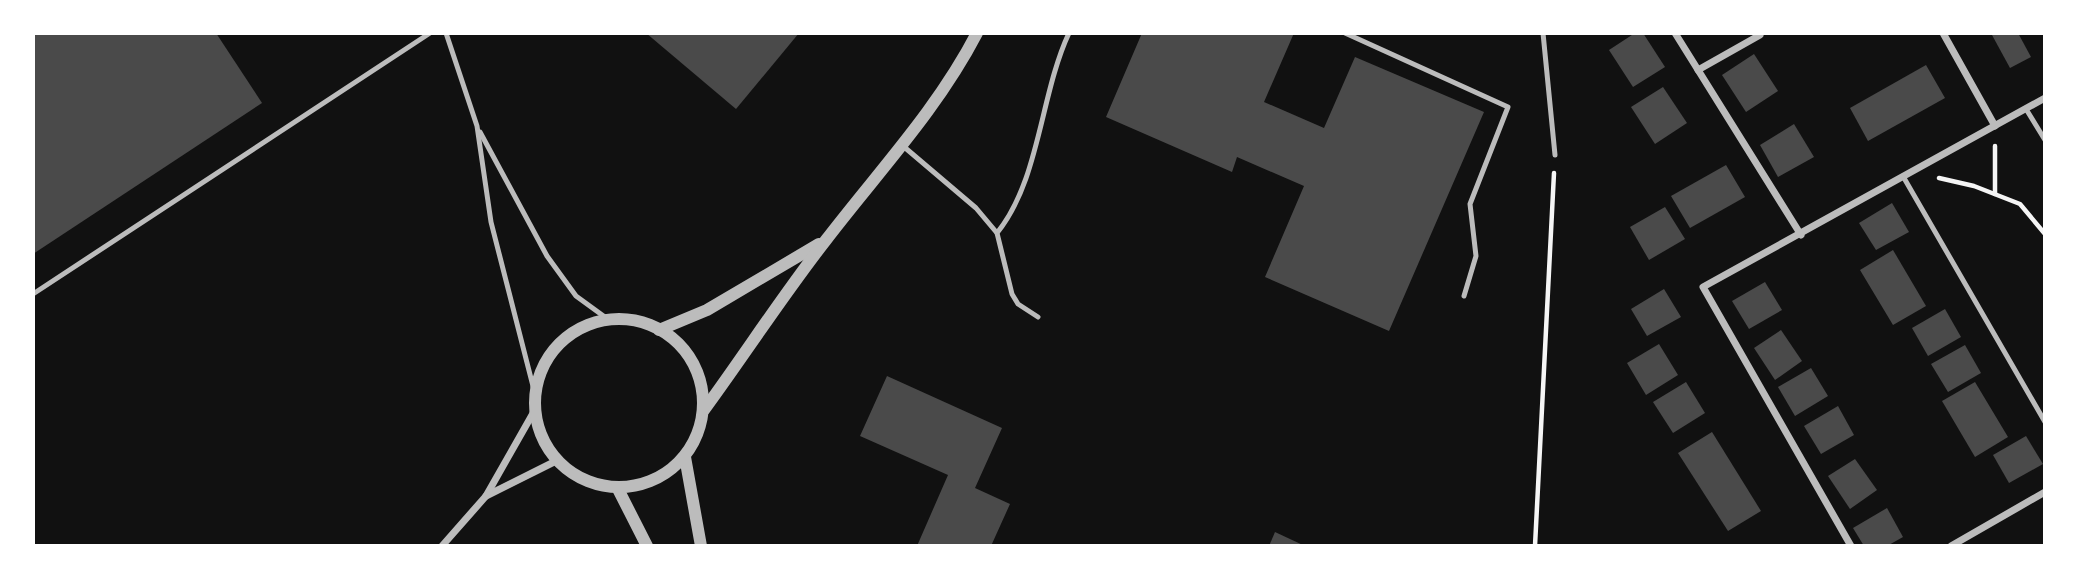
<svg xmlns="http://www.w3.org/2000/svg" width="2078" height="579" viewBox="0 0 2078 579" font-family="'Source Sans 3',sans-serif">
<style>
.building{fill:#4a4a4a}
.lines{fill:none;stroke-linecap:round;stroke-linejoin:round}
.path{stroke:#f5f5f5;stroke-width:4.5}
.service{stroke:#bcbcbc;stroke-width:5}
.minor{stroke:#bcbcbc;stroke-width:7}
.tertiary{stroke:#bcbcbc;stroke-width:12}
</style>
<rect width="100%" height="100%" fill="#111"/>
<g class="building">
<polygon points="33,33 216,33 262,103 33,254"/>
<polygon points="646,33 799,33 736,109"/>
<polygon points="1142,33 1294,33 1264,102 1324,128 1355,57 1484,112 1389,331 1265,277 1304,186 1237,157 1232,172 1106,117"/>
<polygon points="1635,33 1643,33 1665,67 1633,87 1609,50"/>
<polygon points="1996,33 2018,33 2031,57 2010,68 1992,35"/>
<polygon points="1754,54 1778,91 1746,112 1722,75"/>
<polygon points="1926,65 1945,98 1868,141 1850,108"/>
<polygon points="1663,87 1687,123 1655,144 1631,107"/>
<polygon points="1794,124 1814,157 1778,177 1760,145"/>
<polygon points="1726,165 1745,197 1690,228 1671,196"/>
<polygon points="1892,203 1909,232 1876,250 1859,223"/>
<polygon points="1665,207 1685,239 1649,260 1630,227"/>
<polygon points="1893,250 1926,306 1893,325 1860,270"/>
<polygon points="1765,282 1782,310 1749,329 1732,301"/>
<polygon points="1664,289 1681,317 1647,336 1631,309"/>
<polygon points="1945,309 1961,337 1928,356 1912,328"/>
<polygon points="1781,330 1802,361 1775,380 1754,348"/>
<polygon points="1659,344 1678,375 1646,395 1627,363"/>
<polygon points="1965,345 1981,373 1948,392 1931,364"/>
<polygon points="1811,368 1828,396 1795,416 1778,387"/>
<polygon points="887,376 1002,428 975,488 1010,504 991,546 917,546 948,475 860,436"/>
<polygon points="1686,382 1705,413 1673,433 1653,402"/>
<polygon points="1975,382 2008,437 1975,457 1942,401"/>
<polygon points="1838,406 1854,435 1821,454 1804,426"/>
<polygon points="1712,432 1761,511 1728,531 1678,453"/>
<polygon points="2026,436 2043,464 2009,483 1993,455"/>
<polygon points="1855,459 1877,490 1850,509 1828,476"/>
<polygon points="1887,508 1903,537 1887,546 1864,546 1853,528"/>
<polygon points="1275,532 1305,546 1269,546"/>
</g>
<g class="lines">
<g class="path">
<polyline points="1939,178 1974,186 2020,204 2045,234"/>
<polyline points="1995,194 1995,146"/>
<polyline points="1535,546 1554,173"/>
</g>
<g class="service">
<polyline points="446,33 477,126 491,222 535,394"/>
<polyline points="1345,33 1508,107 1470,204 1476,256 1464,296"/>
<polyline points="1543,33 1555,155"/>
<polyline points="2026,109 2045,140"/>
<polyline points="480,132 547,256 576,296 609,320"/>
<polyline points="903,146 976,208 997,233"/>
<polyline points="1904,178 2045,422"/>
<polyline points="33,294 430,33"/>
<path d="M1038,317L1018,304L1012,294L997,233C1040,180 1040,95 1069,33"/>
</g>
<g class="minor">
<polyline points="1675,33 1801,235"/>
<polyline points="1943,33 1995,126"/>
<polyline points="1698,70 1760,35"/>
<polyline points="486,496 558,460"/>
<polyline points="442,546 486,496 536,408"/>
<polyline points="1851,546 1703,287 2045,98"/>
<polyline points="1951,546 2045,492"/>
</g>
<g class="tertiary">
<circle cx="619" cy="403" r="84"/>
<polyline points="659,330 707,310 819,244"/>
<path d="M704,410C745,354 783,295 826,240C878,172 937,110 977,33"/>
<polyline points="685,457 701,546"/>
<polyline points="617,487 647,546"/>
</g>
</g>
<rect width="2078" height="579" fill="none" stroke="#ffffff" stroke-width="70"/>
</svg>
